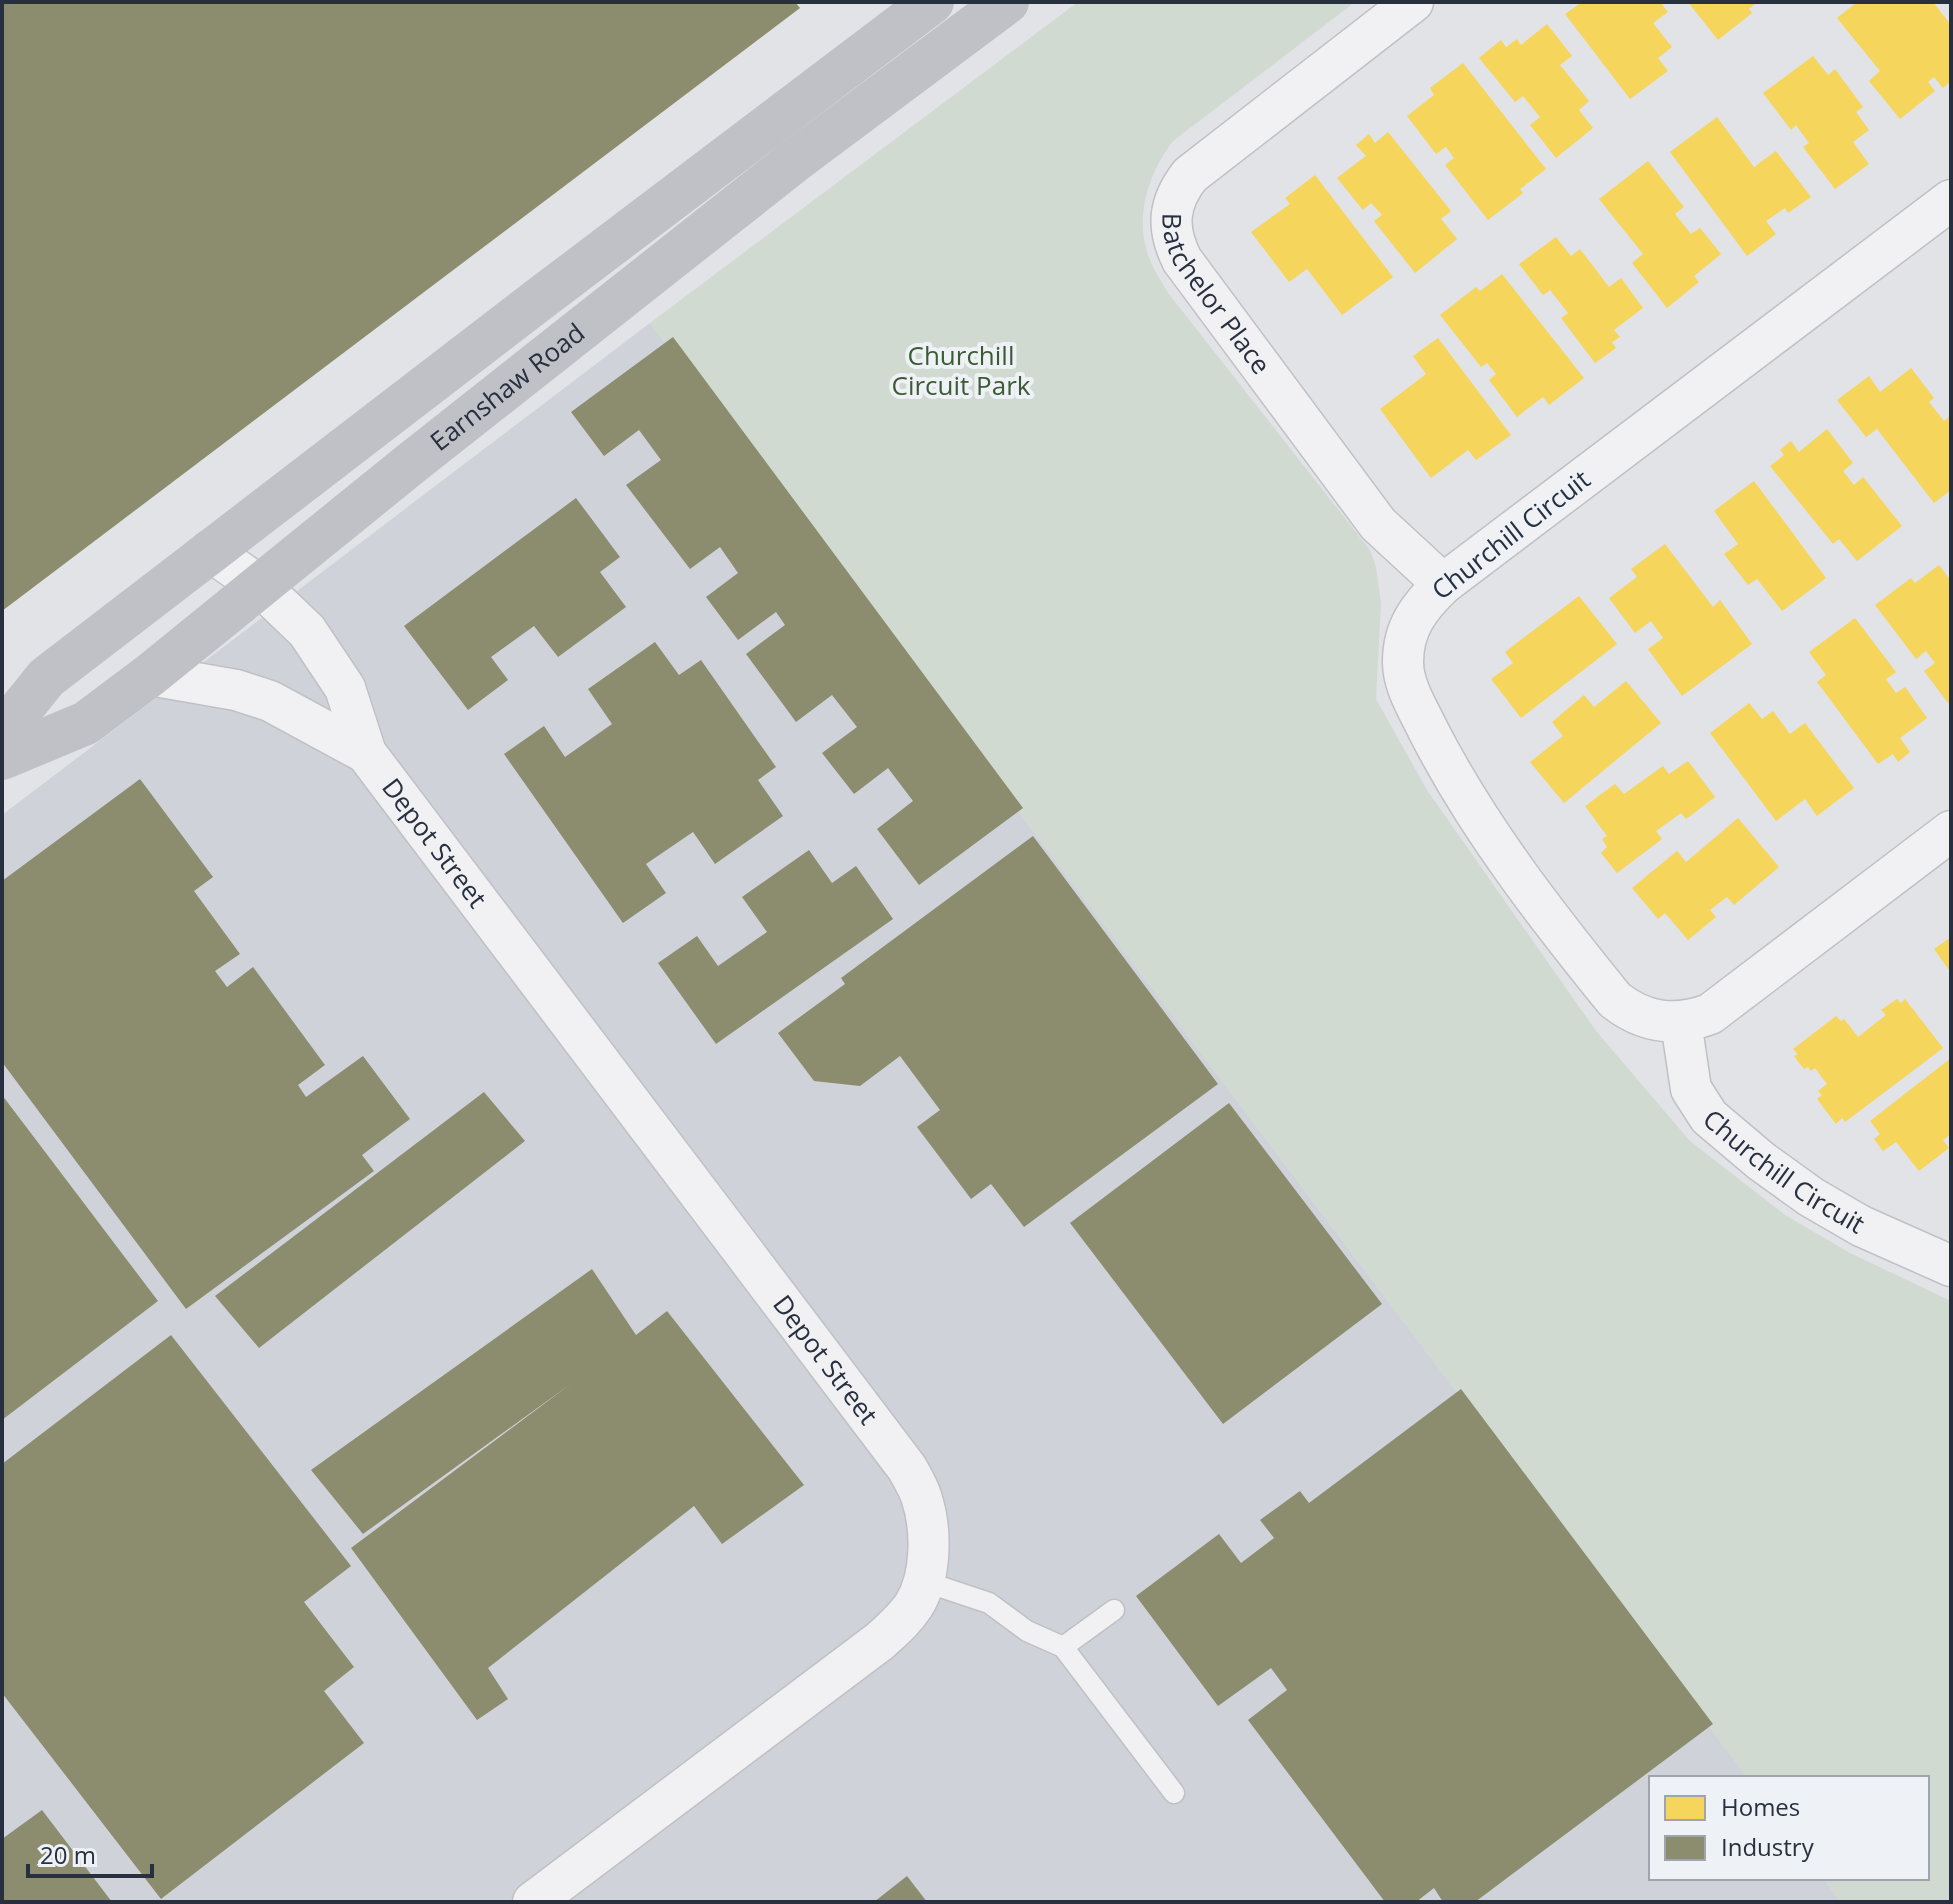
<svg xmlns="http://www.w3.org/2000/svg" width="1953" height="1904" viewBox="0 0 1953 1904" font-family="'Open Sans',sans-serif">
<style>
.built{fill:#cfd2d9}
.green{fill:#d1dad1}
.homes{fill:#f6d55c}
.industry{fill:#8c8c6e}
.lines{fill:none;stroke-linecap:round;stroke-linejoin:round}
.lane-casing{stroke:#bfc1c4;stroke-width:23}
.street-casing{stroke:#bfc1c4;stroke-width:43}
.lane{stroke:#f1f1f3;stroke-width:20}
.street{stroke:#f1f1f3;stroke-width:40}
.secondary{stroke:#bfc1c6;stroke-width:44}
.labels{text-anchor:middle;stroke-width:8;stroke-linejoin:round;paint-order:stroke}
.street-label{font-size:26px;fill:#283040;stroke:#eef1f6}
.park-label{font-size:26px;fill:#3b5b35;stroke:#eef1f6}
</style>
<rect width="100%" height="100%" fill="#e1e3e6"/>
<polygon class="built" points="650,323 1748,1778 1651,1778 1651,1878 1823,1878 1841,1902 2,1902 2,815"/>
<path class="green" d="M1078,2H1355L1173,141C1148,174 1133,219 1150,260C1154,271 1162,282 1168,293L1370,550L1376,567L1381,603L1376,699L1427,790L1596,1031L1690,1141L1785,1215L1850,1253L1951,1301V1902H1841L1823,1878H1927V1778H1748L650,323Z"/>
<g class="homes">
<polygon points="1582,2 1660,2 1668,12 1653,23 1672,47 1658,58 1668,71 1630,99 1565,14"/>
<polygon points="1688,2 1758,2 1749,9 1752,13 1718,40"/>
<polygon points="1857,2 1933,2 1951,25 1951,81 1943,88 1934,77 1928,82 1935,91 1900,119 1869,81 1880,71 1837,18"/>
<polygon points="1547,24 1572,56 1560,65 1589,101 1579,110 1593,128 1556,158 1530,125 1540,117 1523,96 1515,102 1479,58 1501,40 1506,47 1517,39 1521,45"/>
<polygon points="1813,56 1828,75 1835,69 1863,107 1856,112 1869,130 1853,142 1869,164 1835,189 1803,147 1809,143 1796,125 1791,130 1763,93"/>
<polygon points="1463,63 1546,169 1520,189 1523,193 1488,220 1445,165 1454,158 1446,147 1436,154 1407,116 1434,95 1430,88"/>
<polygon points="1717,117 1754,167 1776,151 1811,197 1788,213 1785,208 1766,221 1776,234 1747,256 1670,152"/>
<polygon points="1388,132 1451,211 1441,219 1457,239 1415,273 1374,221 1382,215 1371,203 1363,210 1337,178 1366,156 1356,145 1369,134 1375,143"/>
<polygon points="1648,161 1684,207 1675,214 1691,234 1700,228 1721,254 1694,276 1699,282 1667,308 1632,263 1643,254 1599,199"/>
<polygon points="1315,175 1393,277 1342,315 1307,269 1289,282 1251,232 1290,204 1285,198"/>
<polygon points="1556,237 1571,256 1580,249 1609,287 1621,278 1643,308 1614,330 1620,337 1612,342 1616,348 1595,363 1561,318 1568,313 1550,290 1543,295 1519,264"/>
<polygon points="1502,274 1584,378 1549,405 1543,397 1517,417 1489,380 1496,374 1487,363 1481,367 1440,315 1476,287 1480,291"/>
<polygon points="1438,338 1511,435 1476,460 1468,450 1431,478 1380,409 1426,374 1413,356"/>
<polygon points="1911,368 1934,398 1929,402 1944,421 1951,415 1951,490 1934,503 1877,429 1866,437 1837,400 1869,376 1880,392"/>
<polygon points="1827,429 1853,463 1843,471 1854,485 1863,477 1902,526 1857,561 1839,539 1833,544 1770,466 1784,455 1780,450 1791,441 1799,452"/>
<polygon points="1754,481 1826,578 1782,611 1757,579 1748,585 1724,554 1738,544 1714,511"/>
<polygon points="1665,544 1713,607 1720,600 1752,644 1682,696 1648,649 1663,638 1651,621 1635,633 1609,598 1637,577 1631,569"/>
<polygon points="1939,565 1951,581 1951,707 1924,671 1935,663 1926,651 1916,659 1875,605 1911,578 1915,583"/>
<polygon points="1579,596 1617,644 1521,718 1491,679 1513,663 1505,652"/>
<polygon points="1855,618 1896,672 1886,679 1896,693 1905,687 1927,718 1900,738 1910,752 1898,762 1893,754 1878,764 1817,682 1826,675 1809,652"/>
<polygon points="1626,681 1661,723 1564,803 1530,762 1563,736 1552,722 1584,695 1594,707"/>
<polygon points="1749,703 1762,719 1773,711 1790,734 1805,723 1854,788 1817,816 1805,799 1776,821 1710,733"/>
<polygon points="1688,761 1715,797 1686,819 1681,813 1656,831 1662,839 1617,873 1601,853 1607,847 1602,839 1607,836 1585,806 1615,784 1624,794 1663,766 1669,774"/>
<polygon points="1738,818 1779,867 1734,905 1727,897 1710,910 1716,917 1688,940 1665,913 1658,919 1632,888 1677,851 1686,862"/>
<polygon points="1951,937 1951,973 1934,949"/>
<polygon points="1897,999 1901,1003 1905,999 1943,1048 1845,1122 1842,1118 1836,1124 1817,1099 1822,1095 1818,1091 1827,1084 1815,1068 1811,1071 1808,1067 1804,1069 1794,1056 1798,1054 1793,1049 1836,1016 1841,1021 1844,1019 1858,1037 1886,1015 1881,1010"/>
<polygon points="1951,1058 1951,1134 1943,1140 1949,1148 1919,1171 1896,1142 1883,1151 1874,1139 1880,1134 1870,1121"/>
</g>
<g class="industry">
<polygon points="2,2 795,2 800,8 2,611"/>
<polygon points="673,337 1023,808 919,885 877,829 913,801 888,768 854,794 822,753 857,727 832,695 796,722 746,654 785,625 776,612 738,640 706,597 738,573 720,547 690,569 626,485 661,460 639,430 604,456 571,412"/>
<polygon points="576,498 620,557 600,572 626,607 558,657 534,626 491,657 508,680 468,710 404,626"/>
<polygon points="655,642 679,675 701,660 776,767 758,780 783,816 715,864 693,832 646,864 666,893 623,923 504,754 544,726 565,757 612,724 588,689"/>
<polygon points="140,779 213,877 194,891 240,954 215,971 227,987 253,967 325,1065 298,1085 306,1097 363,1056 410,1119 362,1155 374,1171 186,1309 2,1062 2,881"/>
<polygon points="1033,836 1218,1084 1024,1227 991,1184 971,1199 917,1127 940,1110 900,1056 860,1086 814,1081 778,1033 845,984 841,978"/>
<polygon points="809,850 832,883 856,866 893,919 716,1044 658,963 697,936 718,966 767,932 742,897"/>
<polygon points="484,1092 525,1141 259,1348 215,1296"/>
<polygon points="2,1095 158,1301 2,1420"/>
<polygon points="1229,1103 1382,1304 1223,1424 1070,1223"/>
<polygon points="592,1269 636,1335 667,1311 804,1485 722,1544 694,1506 488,1668 508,1699 477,1720 351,1548 572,1383 363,1534 311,1470"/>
<polygon points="171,1335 351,1566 304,1602 354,1667 324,1691 364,1743 161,1899 2,1693 2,1464"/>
<polygon points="1461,1389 1713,1724 1475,1902 1443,1902 1434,1888 1416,1902 1385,1902 1248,1720 1287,1690 1271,1668 1218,1706 1136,1596 1219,1534 1241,1563 1274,1538 1260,1520 1300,1491 1309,1503"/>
<polygon points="42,1810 112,1902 2,1902 2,1839"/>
<polygon points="907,1876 927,1902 874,1902"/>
</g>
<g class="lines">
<g class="lane-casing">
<g id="lane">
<polyline points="923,1581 989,1603 1027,1631 1063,1647 1174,1793"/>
<polyline points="1063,1647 1114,1610"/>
</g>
</g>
<g class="street-casing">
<g id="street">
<path id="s1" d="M1413,2L1190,175C1168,203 1166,228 1182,260L1378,524L1443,584"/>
<path d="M1951,200L1443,584C1419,607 1403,628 1403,662C1403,686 1418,709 1428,730C1478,828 1546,915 1615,1000C1644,1023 1675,1027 1710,1014L1951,831"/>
<path id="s2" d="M210,551L260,586L307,631L345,688L366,753L907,1468C912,1477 918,1487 921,1496C932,1528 932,1576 914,1605C905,1619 892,1630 880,1641L533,1902"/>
<polyline points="150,675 236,690 270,701 366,753"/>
<path id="s3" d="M1681,1022L1691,1089L1709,1117L1761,1161L1811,1197L1861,1226L1951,1266"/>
</g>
</g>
<use href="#lane" class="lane"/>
<use href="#street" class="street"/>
<g class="secondary">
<polyline points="2,733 46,678 537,301 932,2"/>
<path id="s4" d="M2,758L86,723L150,675L409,465L793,162L1007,2"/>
</g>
</g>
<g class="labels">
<g class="street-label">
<text dy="9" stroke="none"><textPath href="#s1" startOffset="418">Batchelor Place</textPath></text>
<text dy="9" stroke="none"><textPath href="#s4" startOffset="630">Earnshaw Road</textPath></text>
<text transform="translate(1511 535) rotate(-38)" y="9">Churchill Circuit</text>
<text dy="9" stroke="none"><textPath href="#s2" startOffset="376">Depot Street</textPath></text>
<text dy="9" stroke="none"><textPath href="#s3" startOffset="194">Churchill Circuit</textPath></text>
<text dy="9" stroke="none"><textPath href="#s2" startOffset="1024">Depot Street</textPath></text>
</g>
<g class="park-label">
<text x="961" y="365">Churchill<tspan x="961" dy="30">Circuit Park</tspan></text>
</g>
</g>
<rect width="1953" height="1904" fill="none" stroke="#283040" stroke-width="8"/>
<rect x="1649" y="1776" width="280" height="104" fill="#eef1f6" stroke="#9fa4ad" stroke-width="2"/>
<rect x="1665" y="1796" width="40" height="24" fill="#f6d55c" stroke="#9fa4ad" stroke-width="2"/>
<text x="1721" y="1816" font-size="24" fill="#283040">Homes</text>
<rect x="1665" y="1836" width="40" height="24" fill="#8c8c6e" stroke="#9fa4ad" stroke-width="2"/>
<text x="1721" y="1856" font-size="24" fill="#283040">Industry</text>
<path d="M28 1864v12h124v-12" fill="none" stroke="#283040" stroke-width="4"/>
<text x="40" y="1864" font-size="24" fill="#283040" stroke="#eef1f6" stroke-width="6" paint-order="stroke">20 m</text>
</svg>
